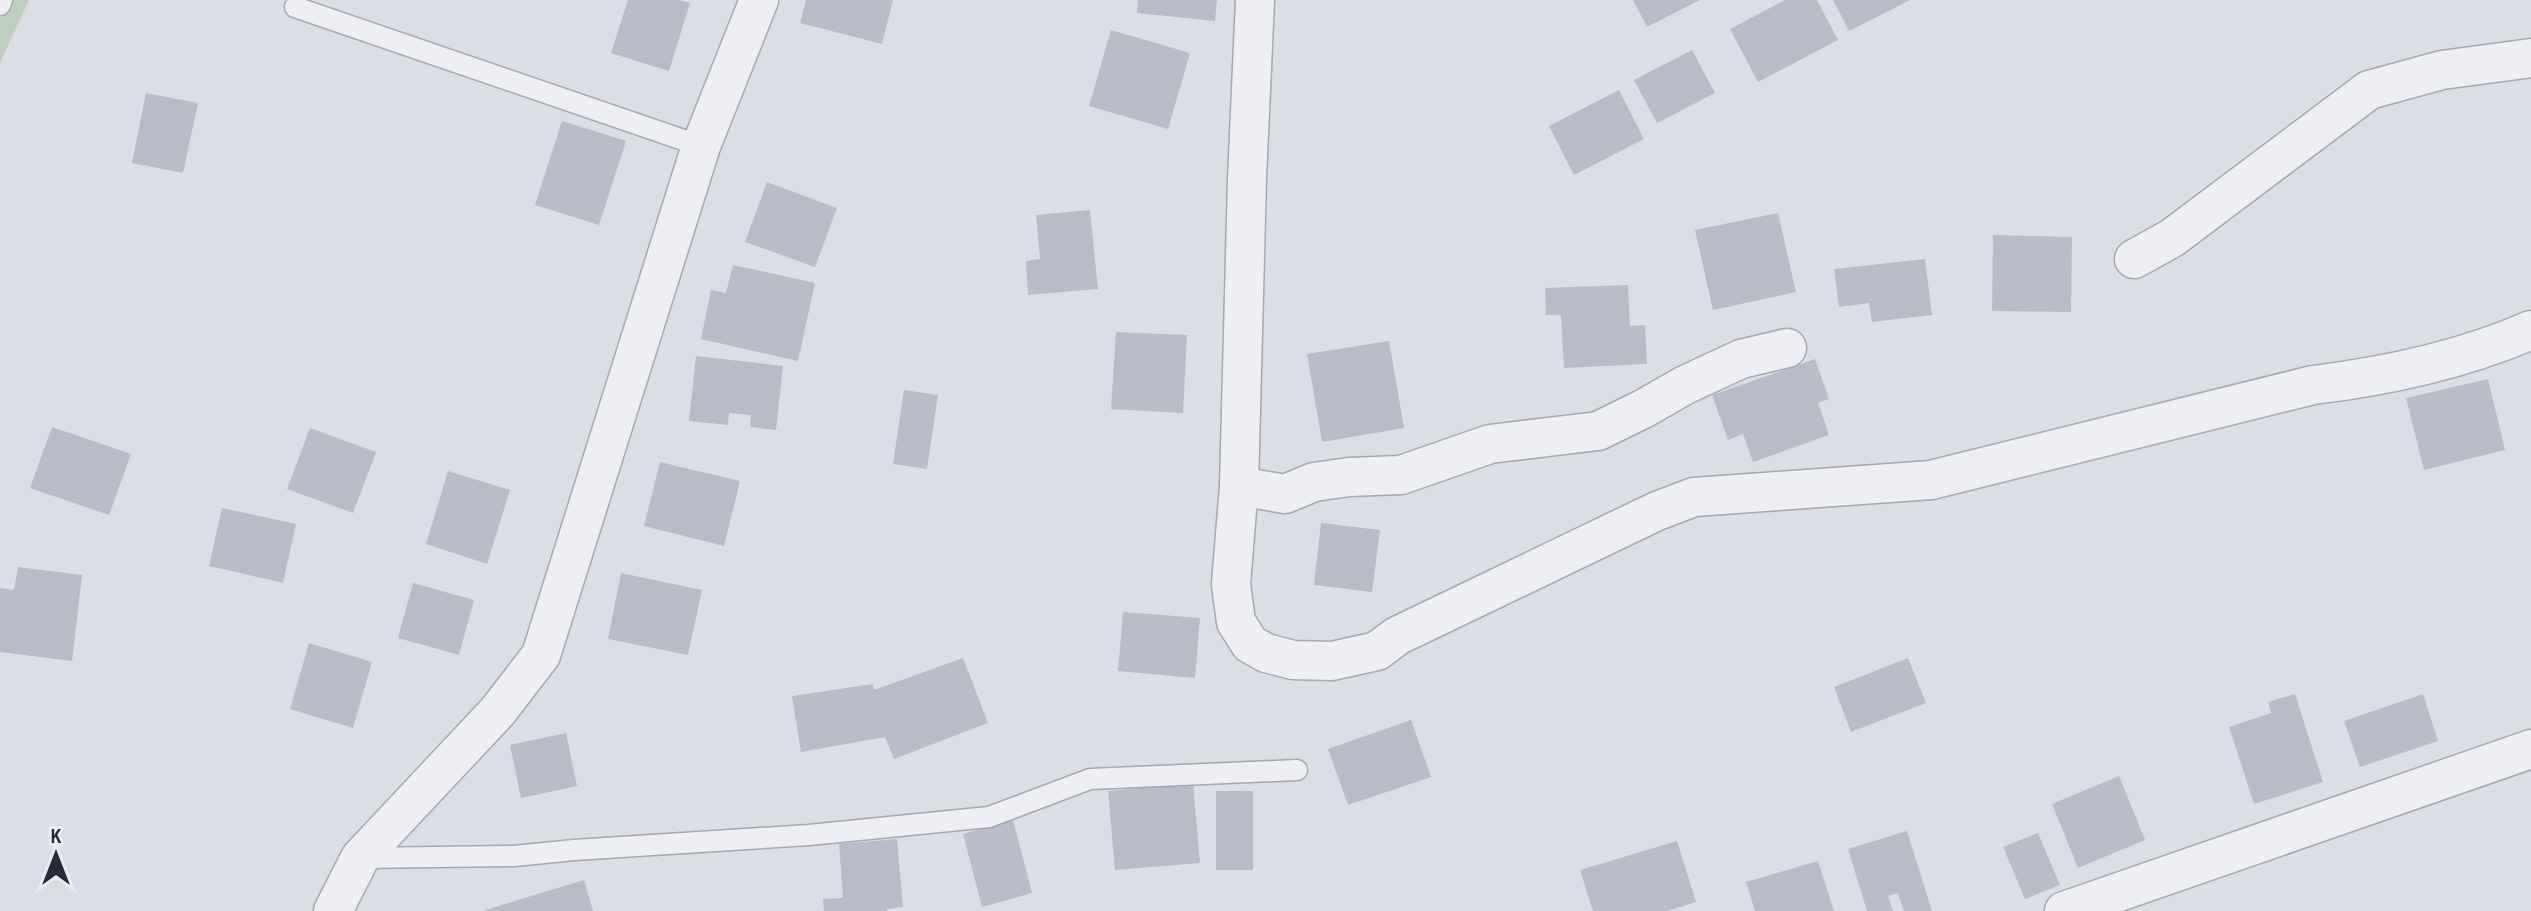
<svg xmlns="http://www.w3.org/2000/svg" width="2531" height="911" viewBox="0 0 2531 911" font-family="'Sofia Sans Condensed',sans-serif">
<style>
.green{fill:#bfcfbd}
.building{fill:#b9bcc8}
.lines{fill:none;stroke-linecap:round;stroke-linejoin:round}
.lane-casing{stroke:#a5a8b2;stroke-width:23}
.street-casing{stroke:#a5a8b2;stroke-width:41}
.lane{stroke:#eeeff4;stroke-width:20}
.street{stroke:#eeeff4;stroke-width:38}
</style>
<rect width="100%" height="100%" fill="#dcdee5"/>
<polygon class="green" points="0,0 29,0 0,63"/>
<g class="building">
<polygon points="628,0 679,0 690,3 669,71 611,53"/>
<polygon points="806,0 893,0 882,44 800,23"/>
<polygon points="1138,0 1217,0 1215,21 1137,13"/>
<polygon points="1633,0 1700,0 1647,27"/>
<polygon points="1785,0 1817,0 1838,40 1758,82 1730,29"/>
<polygon points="1833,0 1910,0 1849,31"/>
<polygon points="1111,30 1190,53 1168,129 1089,106"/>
<polygon points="1692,50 1715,93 1657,123 1634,80"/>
<polygon points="1619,90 1644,139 1574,175 1549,126"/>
<polygon points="146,93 198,103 183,173 132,163"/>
<polygon points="562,121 626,141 599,225 535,205"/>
<polygon points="767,182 837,208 815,267 745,242"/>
<polygon points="1090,210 1098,289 1028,295 1026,261 1040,259 1036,215"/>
<polygon points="1778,213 1796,292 1713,310 1695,230"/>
<polygon points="1993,235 2072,237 2071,312 1992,311"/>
<polygon points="1925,259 1932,315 1872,322 1869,303 1839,307 1834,269"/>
<polygon points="733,265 815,283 798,361 701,339 711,290 726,293"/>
<polygon points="1628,285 1630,326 1645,325 1647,364 1564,368 1561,315 1546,315 1545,288"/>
<polygon points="1116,332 1187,335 1183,413 1111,409"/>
<polygon points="1389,341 1404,428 1322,442 1307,354"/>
<polygon points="696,356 783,366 776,430 750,427 751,415 729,413 728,425 689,421"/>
<polygon points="1815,359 1829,399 1818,403 1829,435 1753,462 1743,434 1728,440 1712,395"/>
<polygon points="2488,379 2505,450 2424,470 2406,398"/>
<polygon points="904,390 938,395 927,469 893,464"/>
<polygon points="52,427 131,454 109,515 30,488"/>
<polygon points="310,428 376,452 353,513 287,489"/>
<polygon points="660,462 740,481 724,546 644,526"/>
<polygon points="448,471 510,490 487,564 426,544"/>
<polygon points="222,508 296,524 283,583 209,566"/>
<polygon points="1321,523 1380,530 1372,592 1314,585"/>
<polygon points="18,567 82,575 72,661 0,652 0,588 14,590"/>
<polygon points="621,573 702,590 688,655 608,639"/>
<polygon points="413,583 474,600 459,655 398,638"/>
<polygon points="1123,612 1200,618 1195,678 1118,671"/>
<polygon points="309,643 372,662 353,728 290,709"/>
<polygon points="963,658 988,723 894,759 885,737 801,752 792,696 873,684 874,690"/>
<polygon points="1908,658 1926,703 1851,732 1834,687"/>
<polygon points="2295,694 2323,782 2254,804 2229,727 2271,713 2268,702"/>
<polygon points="2423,694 2438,741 2360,767 2344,721"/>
<polygon points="1411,720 1431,777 1348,805 1328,749"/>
<polygon points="566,733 577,786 521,798 510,745"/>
<polygon points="2119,776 2145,840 2078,868 2052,804"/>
<polygon points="1193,783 1200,863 1115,870 1108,791"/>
<rect x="1216" y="791" width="37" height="79"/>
<polygon points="1013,820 1032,893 982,907 963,834"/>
<polygon points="1907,831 1932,911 1904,911 1898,893 1888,896 1893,911 1867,911 1848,849"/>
<polygon points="2038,833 2060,885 2025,899 2003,847"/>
<polygon points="897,839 903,907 887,909 887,911 824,911 823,899 843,898 839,844"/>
<polygon points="1677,841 1696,902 1667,911 1593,911 1580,870"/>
<polygon points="1818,861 1834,911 1755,911 1746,882"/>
<polygon points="584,880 593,911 485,911 485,910"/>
</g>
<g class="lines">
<g class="lane-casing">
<g id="lane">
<polyline points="0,5 2,0"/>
<polyline points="295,7 701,146"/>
<polyline points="360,858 514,856 574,850 809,835 989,817 1090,779 1297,770"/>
</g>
</g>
<g class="street-casing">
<g id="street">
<path d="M1255,0L1247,179L1239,486L1231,584L1236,622L1250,644L1266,653L1293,660L1332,661L1377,651L1397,636L1657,511L1694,497L1931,480L2313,385C2388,376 2462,360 2531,330"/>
<polyline points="2134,259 2172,238 2369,90 2442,70 2531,58"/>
<polyline points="1239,486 1285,494 1314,482 1349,477 1401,475 1490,444 1598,431 1643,409 1685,385 1741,359 1787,348"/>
<polyline points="333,911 360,858 498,711 541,655 701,146 759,0"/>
<polyline points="2064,911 2531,749"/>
</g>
</g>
<use href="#lane" class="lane"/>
<use href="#street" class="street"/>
</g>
<g transform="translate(56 855)" stroke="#ebedf3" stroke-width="6" paint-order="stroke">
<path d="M0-6L14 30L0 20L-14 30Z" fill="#262a3b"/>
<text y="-12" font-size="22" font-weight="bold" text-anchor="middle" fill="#262a3b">K</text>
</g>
</svg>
